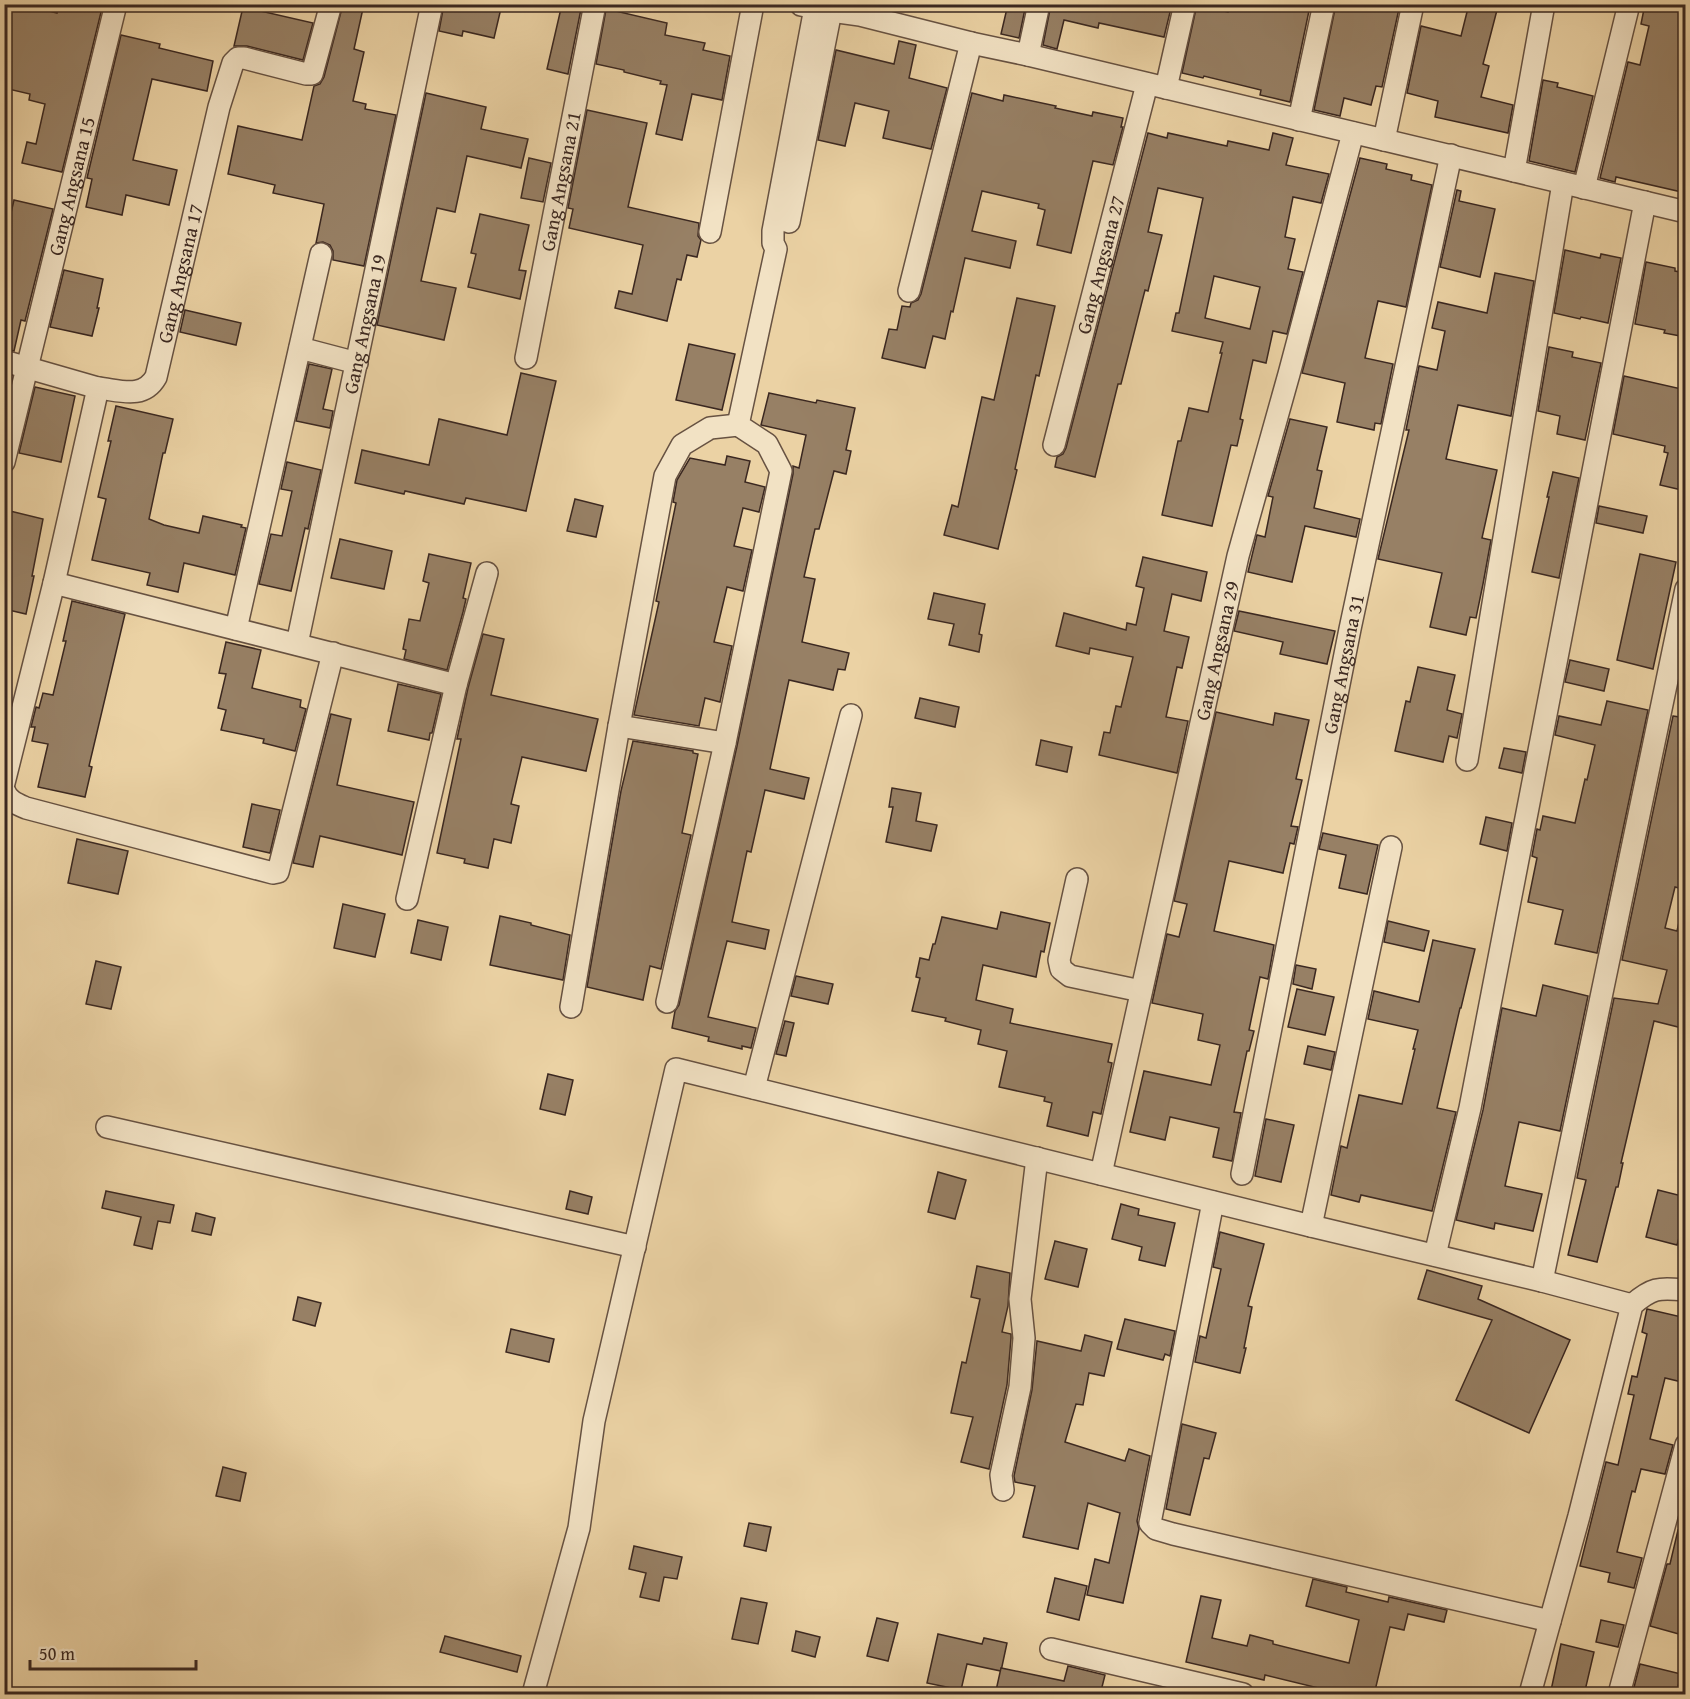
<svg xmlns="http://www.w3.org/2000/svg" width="1690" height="1699" viewBox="0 0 1690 1699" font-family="'Gentium Book Plus',serif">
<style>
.building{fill:#978065;stroke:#3b2821;stroke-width:1.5;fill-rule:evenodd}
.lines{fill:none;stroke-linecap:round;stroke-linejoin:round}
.minor-casing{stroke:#675242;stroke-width:24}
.minor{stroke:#f2e2c4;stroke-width:21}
.labels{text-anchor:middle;stroke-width:4.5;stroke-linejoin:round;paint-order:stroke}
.street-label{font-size:20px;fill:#3b2821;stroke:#f2e2c4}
</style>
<rect width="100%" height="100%" fill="#ebd2a4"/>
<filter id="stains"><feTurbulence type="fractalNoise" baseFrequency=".00333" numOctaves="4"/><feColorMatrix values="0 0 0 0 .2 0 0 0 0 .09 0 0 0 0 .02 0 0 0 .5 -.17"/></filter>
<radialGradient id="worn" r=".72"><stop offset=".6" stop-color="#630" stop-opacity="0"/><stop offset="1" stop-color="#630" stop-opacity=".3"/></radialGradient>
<g class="building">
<polygon points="13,4 21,4 57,13 59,4 103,4 62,172 22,163 27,142 36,144 45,104 29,100 30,94 4,88 4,30 8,31"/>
<polygon points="343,4 364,4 354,49 364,52 353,101 366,104 365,109 396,115 364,266 333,260 333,251 330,245 323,242 316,243 324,204 273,193 275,185 228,174 238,126 302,140 314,86 320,84 324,77"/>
<polygon points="444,4 502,4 494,38 463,31 462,36 439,31"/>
<polygon points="562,4 582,4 568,74 547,69"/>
<polygon points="607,4 612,4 611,10 667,23 665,35 705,43 703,50 730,56 722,100 692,94 682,140 656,134 667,85 660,84 661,81 624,72 624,70 596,64"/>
<polygon points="1008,4 1026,4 1019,38 1001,34"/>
<polygon points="1051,4 1172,4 1164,37 1099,23 1098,28 1064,20 1057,49 1043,45"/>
<polygon points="1197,4 1228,12 1229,4 1247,4 1268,10 1269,4 1304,4 1310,6 1290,102 1260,95 1261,90 1204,76 1203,78 1182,73"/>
<polygon points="1336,4 1400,4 1382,87 1376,86 1371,105 1344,98 1340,116 1314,110"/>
<polygon points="1469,4 1497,10 1483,64 1489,66 1481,97 1513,105 1508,133 1435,117 1438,101 1407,93 1421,26 1461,36"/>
<polygon points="1645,4 1671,4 1686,8 1686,193 1616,177 1615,182 1600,178 1628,62 1640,65 1649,26 1641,24"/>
<polygon points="243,7 313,23 303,60 247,46 234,46"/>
<polygon points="121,35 160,44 159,48 213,61 207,91 152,79 133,160 177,170 169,205 126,195 122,215 86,207 92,179 87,178"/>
<polygon points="899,41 916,45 909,78 947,88 931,149 883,138 889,111 855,103 845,146 818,140 836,50 894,64"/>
<polygon points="1543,80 1558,83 1557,87 1593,96 1575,172 1529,161"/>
<polygon points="426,93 486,107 481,129 528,139 521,168 467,156 455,212 437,208 421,281 456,288 444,340 377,325"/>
<polygon points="972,93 1003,101 1004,95 1056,106 1055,108 1092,116 1093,112 1123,118 1121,127 1123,127 1113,165 1093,161 1071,253 1037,245 1045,210 1038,208 1039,204 982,191 972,231 1016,241 1010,268 965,258 953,312 951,311 945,339 933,336 925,368 882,358 889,329 897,330 902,306 910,307 911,303 918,300 921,294"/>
<polygon points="587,110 647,123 628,207 699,223 698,236 701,240 697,257 687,255 681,280 677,279 667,321 615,308 619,291 632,294 643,245 569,228 573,209 568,208"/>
<path d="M1148,133L1167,138L1168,133L1227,146L1228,141L1269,150L1273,133L1293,138L1286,165L1329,174L1321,203L1293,197L1285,237L1295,239L1288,269L1303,272L1287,334L1273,331L1266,363L1253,360L1240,419L1243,420L1237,446L1231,445L1212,526L1162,515L1178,441H1181L1189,408L1208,412L1222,353H1220L1223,342L1172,331L1176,313H1179L1203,198L1158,188L1148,232L1162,235L1148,291L1145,290L1121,384H1118L1095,477L1055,467L1057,457L1063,454L1066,448ZM1214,276L1260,287L1250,329L1205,318Z"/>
<polygon points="529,158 551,163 543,202 521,198"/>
<polygon points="1360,158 1387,164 1386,169 1412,175 1411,180 1432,185 1406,307 1378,301 1365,358 1393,364 1381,424 1375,423 1374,430 1337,422 1345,383 1302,373"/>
<polygon points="1457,190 1461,191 1459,201 1495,209 1480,277 1440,267"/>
<polygon points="14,200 53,209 25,321 21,320 14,351 4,349 4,243"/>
<polygon points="480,214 529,225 519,270 526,271 520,299 468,287 476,254 471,253"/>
<polygon points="1565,250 1600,258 1601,254 1621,258 1608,323 1581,317 1580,319 1554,313"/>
<polygon points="1646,262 1675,268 1675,271 1686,273 1686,337 1664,333 1665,330 1635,324"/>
<polygon points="64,270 103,279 97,308 99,308 92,336 50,327"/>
<polygon points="1495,273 1534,281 1511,416 1458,405 1446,459 1497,470 1482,538 1491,540 1483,584 1476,618 1470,617 1466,635 1430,627 1442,573 1378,559 1409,430 1406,430 1419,366 1437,370 1445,331 1432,328 1438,302 1487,313"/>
<polygon points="1017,298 1055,306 1039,376 1036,375 1015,469 1017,470 998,549 944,535 952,505 958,507 982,397 994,400"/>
<polygon points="185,310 241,323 236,345 180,332"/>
<polygon points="689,344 735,354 722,410 676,400"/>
<polygon points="1549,347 1573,352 1572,357 1601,363 1585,440 1557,434 1560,416 1538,411"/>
<polygon points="309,364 332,369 323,409 333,411 330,428 296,421"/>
<polygon points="521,373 556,381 526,511 466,498 464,504 405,491 404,494 355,483 362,450 429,465 439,419 507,435"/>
<polygon points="1624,376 1686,390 1686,491 1660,485 1668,453 1664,452 1665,446 1613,434"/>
<polygon points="35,387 75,396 61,462 19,453"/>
<polygon points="769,393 816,403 817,400 855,408 846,450 851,451 846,474 834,471 819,529 815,529 804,577 815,579 802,642 849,653 845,670 838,669 833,690 789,680 770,769 809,778 804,799 765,790 751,852 747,851 732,922 769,930 765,949 727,941 708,1017 756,1028 751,1048 742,1046 742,1049 708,1041 709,1037 672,1028 675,1011 679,1005 737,746 793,474 793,466 799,468 806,435 761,425"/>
<polygon points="116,406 173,419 165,453 163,453 149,519 164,525 199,533 203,516 242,525 241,527 246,528 235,575 184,563 178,592 147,585 150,573 92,560 106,499 98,497 111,441 108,441"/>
<polygon points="1290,419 1327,427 1317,470 1322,471 1314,508 1360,519 1356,537 1305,526 1292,582 1248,572 1257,535 1265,537 1273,497 1268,496"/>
<polygon points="727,456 750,461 745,482 765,487 759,512 743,508 734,546 752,550 743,591 727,587 714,642 732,646 720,702 705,698 699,726 634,715 659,602 656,601 676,503 673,502 677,480 690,458 725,465"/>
<polygon points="287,462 321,470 308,529 305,528 291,591 259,584 271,534 282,536 292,491 281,489"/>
<polygon points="1553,472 1579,478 1559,578 1532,572 1549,497 1547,497"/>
<polygon points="575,499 603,506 596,537 567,531"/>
<polygon points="1599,506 1647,516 1643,533 1596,523"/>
<polygon points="10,511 43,519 32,576 34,576 26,614 4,609 4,535"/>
<polygon points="340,539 392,551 384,589 331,578"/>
<polygon points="429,554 471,563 463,598 466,599 463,612 447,670 404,659 406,650 403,649 409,619 420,621 429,583 423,581"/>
<polygon points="1640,554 1676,562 1653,669 1617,660"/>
<polygon points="1143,557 1207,572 1201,601 1172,594 1164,631 1189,637 1182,668 1177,667 1166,717 1188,721 1177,773 1099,755 1104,732 1110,733 1116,706 1121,707 1133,657 1090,648 1089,654 1056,646 1064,613 1126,630 1127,623 1136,625 1144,588 1136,586"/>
<polygon points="934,593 985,604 979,634 982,635 979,652 949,645 954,624 928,619"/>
<polygon points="72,601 125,614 89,766 92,767 85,797 38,787 48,744 32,741 35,727 31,727 36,707 39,708 43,693 53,695 66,641 63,641"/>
<polygon points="1239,611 1335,631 1327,664 1280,654 1283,642 1234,631"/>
<polygon points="483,634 504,639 491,695 598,719 586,771 522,757 511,804 519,806 511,843 494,839 488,868 464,863 465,859 437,853 461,739 457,739 468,688"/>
<polygon points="226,642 261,650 252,688 301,700 300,707 306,709 295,751 263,743 264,739 221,730 226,710 218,708 226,674 219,673"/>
<polygon points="1570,660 1609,669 1604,691 1565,682"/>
<polygon points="1418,667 1455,675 1447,710 1462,714 1457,738 1449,736 1443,762 1395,751 1406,701 1410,702"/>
<polygon points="398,684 441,694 432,733 430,733 429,740 388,731"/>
<polygon points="920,698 959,707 955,727 915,718"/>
<polygon points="1607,701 1648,710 1597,953 1555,944 1563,910 1528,902 1537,858 1532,856 1537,829 1540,830 1543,816 1575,823 1585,779 1587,780 1595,745 1555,735 1559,716 1601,725"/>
<polygon points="1216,712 1273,725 1275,713 1309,720 1296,779 1302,780 1291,826 1298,827 1294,844 1290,843 1283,873 1229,861 1214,931 1274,945 1268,979 1260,977 1249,1030 1254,1031 1249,1051 1247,1051 1234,1112 1241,1113 1232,1161 1213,1157 1219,1128 1170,1117 1165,1140 1130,1132 1144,1071 1211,1085 1220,1045 1198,1040 1203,1014 1152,1003 1167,934 1179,937 1187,904 1174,901"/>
<polygon points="331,714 351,719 337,785 414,802 402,855 320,836 313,867 293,863"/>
<polygon points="1673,716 1686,718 1686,861 1679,888 1675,887 1665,928 1677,931 1679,922 1686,923 1686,1029 1654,1021 1621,1163 1623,1163 1618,1187 1616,1187 1597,1262 1568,1255 1586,1180 1577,1178 1614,998 1658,1004 1667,970 1622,960"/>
<polygon points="1041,740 1072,747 1067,772 1036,765"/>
<polygon points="633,741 693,751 693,753 698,754 682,833 691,835 661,969 650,966 643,1000 587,987 621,791"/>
<polygon points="1504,748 1526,752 1522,773 1499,768"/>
<polygon points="892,788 921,793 916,821 937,825 931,851 886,842 893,807 889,807"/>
<polygon points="252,804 280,810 270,853 243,847"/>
<polygon points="1486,817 1512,823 1507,851 1480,844"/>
<polygon points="1323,833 1378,845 1367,894 1339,888 1346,855 1319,849"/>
<polygon points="77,839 128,851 118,894 68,883"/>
<polygon points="343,904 385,914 375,957 334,948"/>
<polygon points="1001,912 1050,923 1044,952 1041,951 1036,977 983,965 976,1000 1013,1009 1010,1023 1112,1044 1108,1062 1112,1063 1101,1114 1093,1112 1088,1136 1047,1126 1052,1103 1044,1101 1045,1097 999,1087 1007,1051 978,1044 981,1030 945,1021 946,1018 912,1011 920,978 916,977 920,958 929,960 933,944 935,944 942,917 997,929"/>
<polygon points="500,916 531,923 531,925 570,935 563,980 490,965"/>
<polygon points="418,920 448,927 441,960 411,953"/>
<polygon points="1388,921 1429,931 1424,951 1384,942"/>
<polygon points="1433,940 1475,949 1461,1008 1460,1008 1437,1108 1456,1112 1432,1211 1361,1195 1359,1202 1331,1195 1341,1146 1347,1148 1359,1095 1402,1104 1415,1049 1413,1049 1418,1030 1368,1019 1374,991 1419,1002"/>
<polygon points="96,961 121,967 111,1009 86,1004"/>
<polygon points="1296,965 1316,969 1312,989 1293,984"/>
<polygon points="796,976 833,984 828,1004 791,996"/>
<polygon points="1543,985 1588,996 1560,1131 1519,1122 1505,1186 1542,1194 1533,1231 1495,1223 1494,1229 1456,1220 1483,1110 1502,1008 1536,1016"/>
<polygon points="1297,989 1334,997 1325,1035 1288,1027"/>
<polygon points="785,1021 794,1023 786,1056 776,1054"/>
<polygon points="1308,1046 1335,1052 1331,1070 1304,1064"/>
<polygon points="548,1074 573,1080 565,1115 540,1109"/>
<polygon points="1266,1119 1294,1125 1281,1182 1255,1176"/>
<polygon points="938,1172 966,1180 955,1219 928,1212"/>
<polygon points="1658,1190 1686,1197 1686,1212 1677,1245 1646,1237"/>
<polygon points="106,1191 174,1205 170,1223 158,1221 152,1249 134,1245 141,1217 102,1208"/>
<polygon points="570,1191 592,1197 588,1214 566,1209"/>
<polygon points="1121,1204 1139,1209 1138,1215 1175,1223 1165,1266 1139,1260 1142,1247 1112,1239"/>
<polygon points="196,1213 215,1218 211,1235 192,1231"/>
<polygon points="1220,1232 1264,1244 1248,1306 1252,1307 1244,1348 1246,1348 1240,1373 1195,1362 1200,1336 1206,1338 1221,1269 1213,1267"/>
<polygon points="1055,1241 1087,1249 1078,1287 1045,1279"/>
<polygon points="977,1266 1010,1273 1008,1306 1002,1332 1011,1334 1011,1338 1007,1385 989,1469 961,1462 973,1417 951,1413 962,1362 966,1363 980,1299 971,1297"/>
<polygon points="1427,1270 1482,1286 1478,1299 1570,1340 1529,1433 1456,1400 1492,1320 1418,1299"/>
<polygon points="298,1297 321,1303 315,1326 293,1320"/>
<polygon points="1647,1309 1686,1318 1686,1331 1680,1353 1686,1354 1686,1383 1665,1378 1650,1439 1673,1445 1665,1474 1641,1469 1635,1492 1632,1491 1617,1552 1642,1558 1634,1588 1608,1582 1610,1573 1580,1566 1606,1462 1618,1465 1634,1395 1628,1394 1632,1376 1637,1377 1647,1334 1642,1332"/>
<polygon points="1125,1319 1175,1331 1170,1356 1165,1354 1163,1360 1117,1349"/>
<polygon points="511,1329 554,1339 549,1362 506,1352"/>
<polygon points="1085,1335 1112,1342 1104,1376 1089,1373 1083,1405 1076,1404 1065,1442 1125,1461 1129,1449 1150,1456 1137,1521 1139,1529 1123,1603 1087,1595 1095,1559 1109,1563 1120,1513 1088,1503 1078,1549 1023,1537 1035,1486 1015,1482 1014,1476 1032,1390 1037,1341 1081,1351"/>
<polygon points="1182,1424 1216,1433 1209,1459 1204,1458 1190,1515 1166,1509"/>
<polygon points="223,1467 246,1473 240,1501 216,1496"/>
<polygon points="749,1523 771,1527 766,1551 744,1546"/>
<polygon points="1678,1530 1686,1530 1686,1636 1650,1626 1667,1564 1670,1564"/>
<polygon points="634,1546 682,1557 677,1579 664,1577 659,1601 640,1597 646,1573 629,1569"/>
<polygon points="1055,1578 1087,1586 1079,1620 1047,1612"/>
<polygon points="1313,1579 1347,1587 1346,1592 1388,1602 1389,1597 1447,1610 1444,1622 1408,1614 1404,1630 1390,1627 1374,1695 1347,1695 1265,1675 1264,1680 1186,1662 1201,1596 1221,1600 1212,1638 1247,1646 1250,1635 1273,1641 1273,1644 1349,1663 1359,1620 1306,1606"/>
<polygon points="741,1598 767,1603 758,1644 732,1639"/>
<polygon points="877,1618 898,1623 888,1661 867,1656"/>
<polygon points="1601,1620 1624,1625 1618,1647 1596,1642"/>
<polygon points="796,1631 820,1637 815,1657 792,1651"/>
<polygon points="938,1634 982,1644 984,1638 1007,1643 1001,1671 967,1664 961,1690 927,1683"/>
<polygon points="445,1636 521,1656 517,1672 440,1652"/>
<polygon points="1561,1644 1594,1652 1584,1695 1550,1695"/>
<polygon points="1640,1664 1681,1674 1676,1695 1632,1695"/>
<polygon points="1068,1666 1105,1675 1100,1695 995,1695 1001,1668 1064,1681"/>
</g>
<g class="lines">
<g class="minor-casing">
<g id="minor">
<polyline points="801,5 831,11 860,15 971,43 1028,55 1686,212"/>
<polyline points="1028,55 1039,4"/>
<polyline points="1166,88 1185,4"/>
<polyline points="1299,120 1324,4"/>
<polyline points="1384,140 1413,4"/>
<polyline points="1514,171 1544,4"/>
<polyline points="1584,188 1629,4"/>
<polyline points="789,222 831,11"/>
<polyline points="710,232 753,4"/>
<polyline points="909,291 971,43"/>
<polyline points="300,348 357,363"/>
<path id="s1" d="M526,358L595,4"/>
<polyline points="4,361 98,388"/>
<path id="s2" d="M1054,445L1147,84"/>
<path id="s3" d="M4,462L116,4"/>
<polyline points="54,583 456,685 407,899"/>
<polyline points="236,629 321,254"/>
<path id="s4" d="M297,644L432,4"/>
<polyline points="456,685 487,573"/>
<polyline points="619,726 725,743"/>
<polyline points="1467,760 1563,183"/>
<path id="s5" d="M4,783L54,583L98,388C119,390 143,400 156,377L219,107L233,63L238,58H244L306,74H312L331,4"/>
<path d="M4,790C8,801 17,804 26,808L273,873L278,872L333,653"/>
<polyline points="1077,879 1059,960 1061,969 1070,976 1141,991"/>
<polyline points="667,1002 725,743 781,471 767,444 738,425 776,249 773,243 773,231 815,8"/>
<polyline points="571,1007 619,726 665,476 682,445 710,428 738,425"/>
<polyline points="754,1088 851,715"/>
<polyline points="107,1127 635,1247"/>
<path id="s6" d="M1101,1174L1238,556L1289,374L1353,133"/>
<path id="s7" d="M1242,1174L1350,629L1451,155"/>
<polyline points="1213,1202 1150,1523 1156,1529 1173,1534 1550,1621"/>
<polyline points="1311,1226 1391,847"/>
<polyline points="1435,1255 1470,1108 1645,202"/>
<polyline points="1542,1281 1686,589"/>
<polyline points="1003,1490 1001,1475 1020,1387 1024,1338 1020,1299 1037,1158"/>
<polyline points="1051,1649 1243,1694"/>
<polyline points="533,1694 579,1528 594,1421 676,1069 1311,1226 1542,1281 1632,1305"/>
<path d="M1530,1694L1579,1516L1632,1305C1653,1287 1658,1288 1686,1290"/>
<polyline points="1619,1694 1686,1445"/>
</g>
</g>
<use href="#minor" class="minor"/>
</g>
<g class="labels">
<g class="street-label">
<text dy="7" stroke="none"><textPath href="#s1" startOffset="180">Gang Angsana 21</textPath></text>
<text dy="7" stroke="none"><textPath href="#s3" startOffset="284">Gang Angsana 15</textPath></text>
<text dy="7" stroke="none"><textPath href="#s2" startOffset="186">Gang Angsana 27</textPath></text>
<text dy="7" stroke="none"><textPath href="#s5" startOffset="576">Gang Angsana 17</textPath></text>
<text dy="7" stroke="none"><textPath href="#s4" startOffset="327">Gang Angsana 19</textPath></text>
<text dy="7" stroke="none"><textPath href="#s6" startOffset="536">Gang Angsana 29</textPath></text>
<text dy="7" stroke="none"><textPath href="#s7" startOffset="520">Gang Angsana 31</textPath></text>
</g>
</g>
<rect width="1690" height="1699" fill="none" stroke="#ebd2a4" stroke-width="24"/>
<rect x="6" y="6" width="1678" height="1687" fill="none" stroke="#3b2821" stroke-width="3"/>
<rect x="12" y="12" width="1666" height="1675" fill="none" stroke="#3b2821" stroke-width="1.5"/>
<path d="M30 1660v9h166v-9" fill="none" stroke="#3b2821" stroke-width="3"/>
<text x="39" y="1660" font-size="18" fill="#3b2821" stroke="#f2e2c4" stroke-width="4.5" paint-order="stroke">50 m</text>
<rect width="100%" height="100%" filter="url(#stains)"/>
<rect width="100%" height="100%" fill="url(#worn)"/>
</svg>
